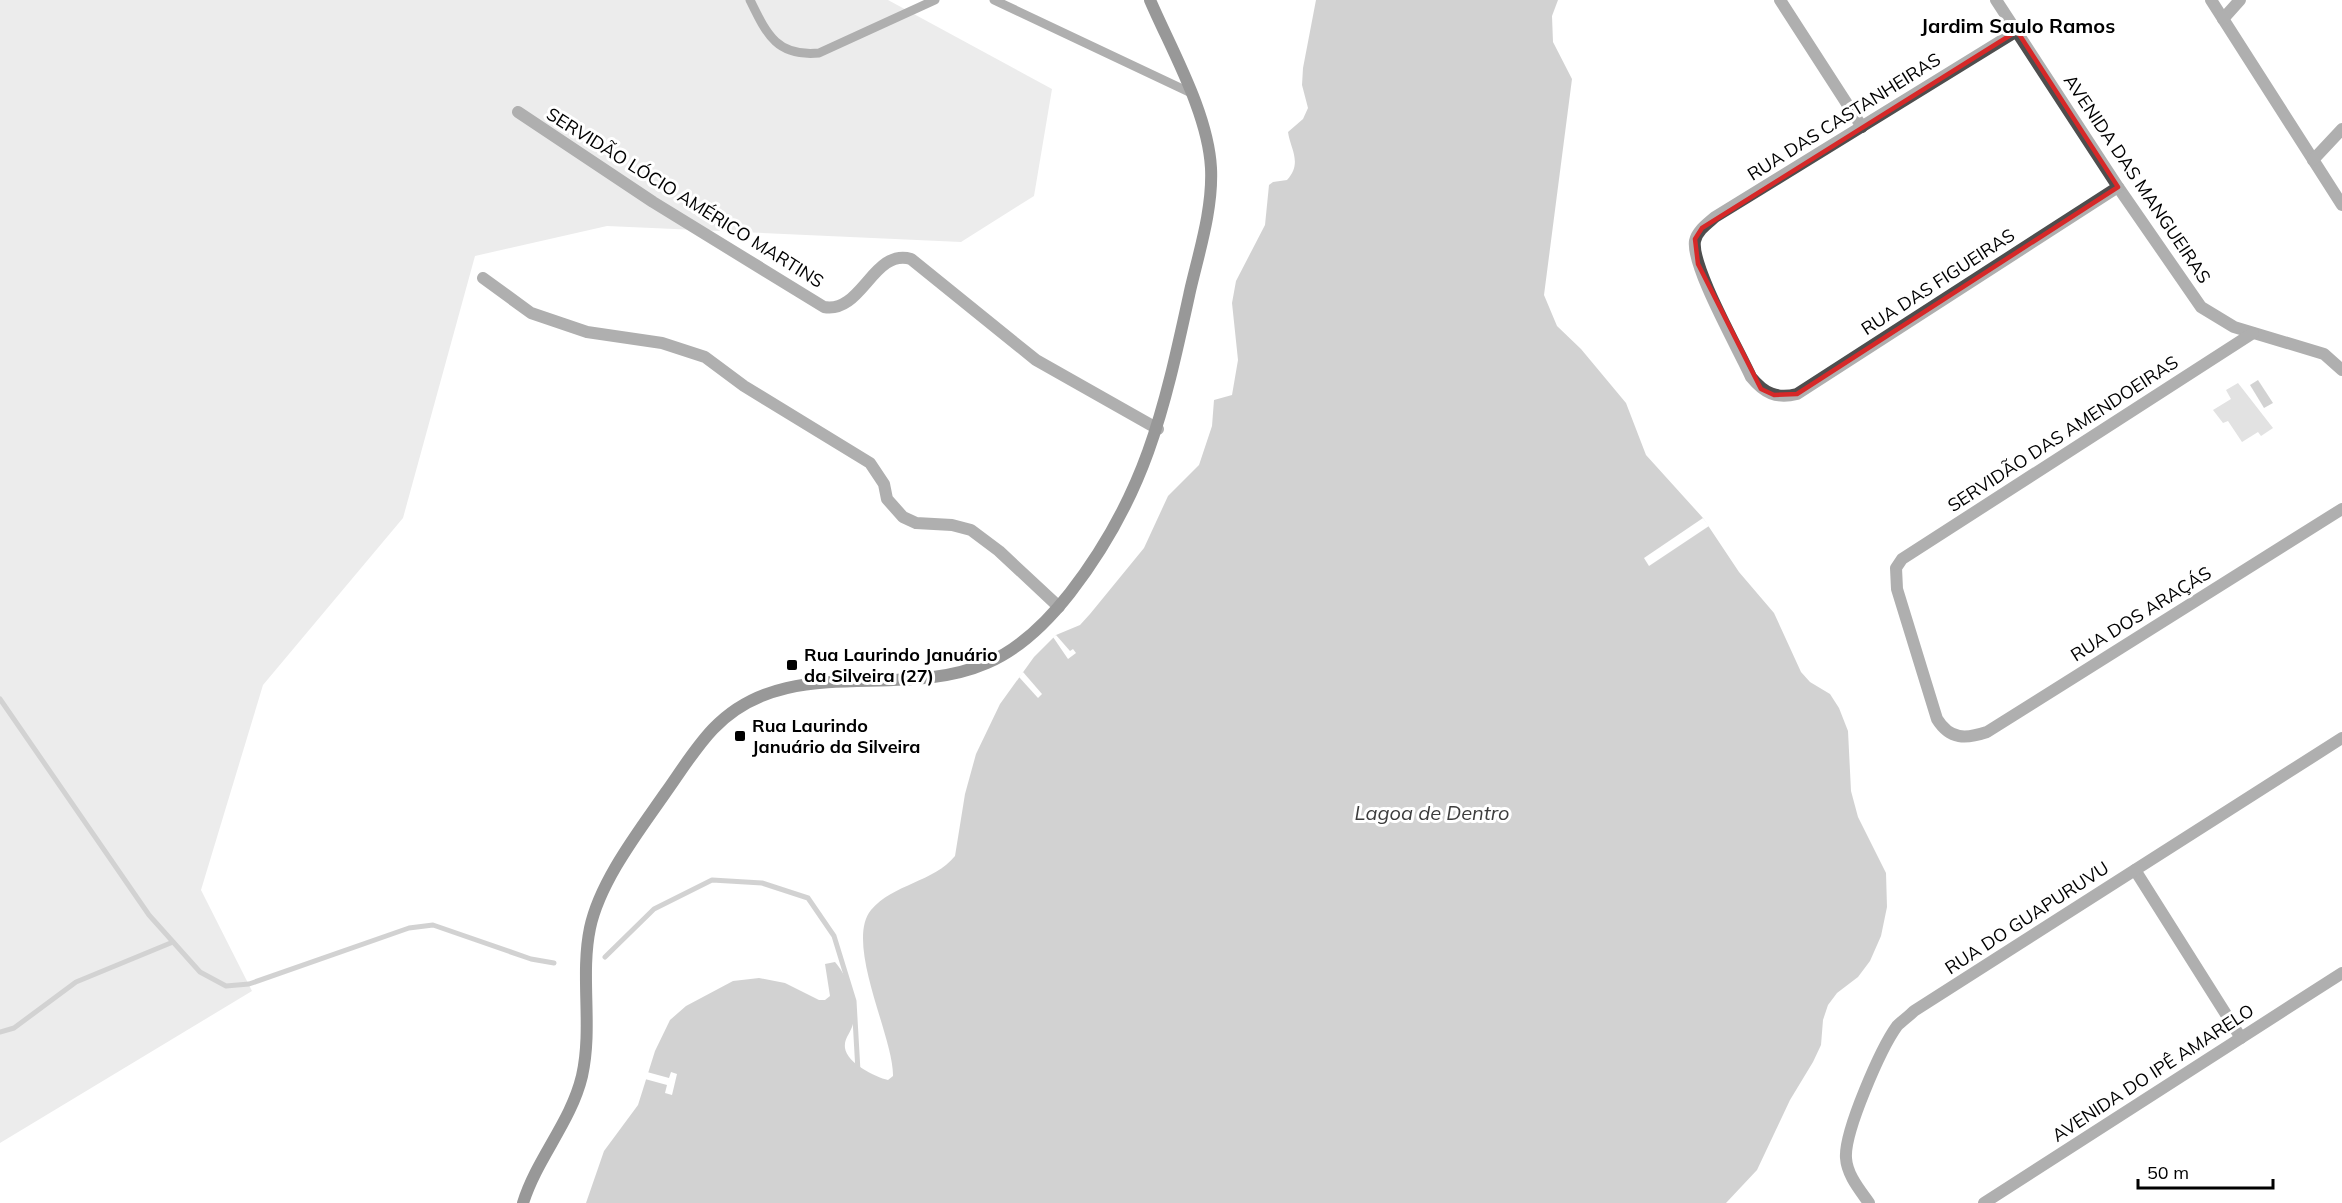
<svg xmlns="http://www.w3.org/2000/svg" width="2342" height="1203" viewBox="0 0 2342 1203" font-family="Mulish,sans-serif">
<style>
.green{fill:#d5d5d5}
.water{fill:#9c9c9c}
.pier{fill:#fff}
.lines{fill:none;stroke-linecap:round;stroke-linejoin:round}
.stream{stroke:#9c9c9c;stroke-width:5}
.building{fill:#bebebe}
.service{stroke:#4e4e4e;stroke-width:9}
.minor{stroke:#4e4e4e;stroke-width:12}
.secondary{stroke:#1b1b1b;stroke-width:12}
.marked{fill:none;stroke:#d62828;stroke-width:4.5;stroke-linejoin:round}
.poi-dot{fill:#000;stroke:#fff;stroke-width:2}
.labels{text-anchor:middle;stroke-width:6;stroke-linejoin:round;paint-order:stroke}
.street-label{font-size:18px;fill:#000;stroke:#fff}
.poi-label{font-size:18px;font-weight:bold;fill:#000;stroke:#fff;text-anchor:start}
.neighbourhood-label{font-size:20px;font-weight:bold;fill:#000;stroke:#fff}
.water-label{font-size:20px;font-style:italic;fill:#3d3d3d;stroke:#fff}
</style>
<rect width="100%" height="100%" fill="#fff"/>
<polygon class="green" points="0,0 888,0 1052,89 1034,196 961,242 607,226 475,256 403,518 263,685 201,890 252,991 0,1143"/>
<g class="water">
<path d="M1316,0H1558L1552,16L1553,42L1572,79L1544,295L1557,326L1581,349L1626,403L1646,455L1703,518L1739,572L1774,613L1801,672L1810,682L1830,694L1839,708L1848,731L1851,791L1858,817L1886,873L1887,907L1881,936L1870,961L1858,977L1837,993L1828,1005L1823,1020L1821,1045L1813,1062L1790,1100L1757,1170L1726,1203H586L604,1151L638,1105L655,1051L670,1020L686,1006L733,981L759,978L785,983L819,1000H825L830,996L825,964L835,962C848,977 860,1006 852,1027C849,1035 844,1039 845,1048C847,1063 875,1077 888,1080L893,1076C894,1038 844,943 871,910C893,884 934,882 955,856L965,794L976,754L1000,704L1034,657L1056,635L1080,625L1090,614L1144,548L1168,496L1199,465L1212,426L1214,400L1232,395L1238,360L1232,303L1236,281L1265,225L1269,185L1273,182L1287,180C1303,163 1290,148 1288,132L1303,119L1308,108L1302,85L1303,68Z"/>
<polygon points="2258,380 2273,403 2264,408 2250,385"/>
</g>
<g class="pier">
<polygon points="1703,518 1709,526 1649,566 1644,558"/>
<polygon points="1056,635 1070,651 1073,649 1076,653 1068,659 1053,637"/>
<polygon points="1023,672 1042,694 1038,698 1019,677"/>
<polygon points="647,1072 669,1078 671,1072 677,1074 672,1095 665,1093 667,1085 645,1079"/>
</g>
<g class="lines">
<g class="stream">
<polyline points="0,699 149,915 200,972 226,986 249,984 409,928 433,925 531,959 554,963"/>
<polyline points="605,957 654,909 712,880 762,883 808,898 834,936 854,1001 858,1071"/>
<polyline points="0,1032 14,1028 76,982 173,942"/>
</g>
</g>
<polygon class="building" points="2238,383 2273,428 2261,436 2258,432 2242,442 2228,421 2223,423 2213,410 2231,399 2226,390"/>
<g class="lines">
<g class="service">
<path d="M750,0C767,35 777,57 819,53L935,0"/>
<polyline points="994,0 1189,92"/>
</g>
<g class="minor">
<polyline points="1780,0 1862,127"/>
<polyline points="1996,0 2118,187 2201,307 2234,327 2324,354 2342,370"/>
<polyline points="2211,0 2342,205"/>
<polyline points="2223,19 2240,0"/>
<path d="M2017,31L1715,217C1707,224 1697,231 1695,241C1691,266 1739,350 1751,377C1764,393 1776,399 1797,394L2118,187"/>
<path d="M518,112L653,202L824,307C862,314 873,248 911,259L1036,360L1158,429"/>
<polyline points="2313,160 2342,129"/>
<polyline points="483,278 531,313 587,332 662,343 705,357 744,386 870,463 884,484 887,499 903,517 916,523 952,525 971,530 999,551 1059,607"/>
<path d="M2253,333L1902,559L1896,568L1897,589L1937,719C1950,740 1966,739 1987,732L2342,509"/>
<polyline points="2135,870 2241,1038"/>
<path d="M1869,1203C1860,1190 1847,1175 1846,1158C1844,1132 1881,1048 1897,1026C1902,1021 1909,1016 1914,1011L2342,738"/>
<polyline points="1984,1203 2342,973"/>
</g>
<path class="secondary" d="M523,1203C537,1158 571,1122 582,1076C593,1027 580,976 590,928C600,881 639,831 666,792C681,771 695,748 713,729C787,651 898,702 987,663C1020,649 1048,621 1070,593C1146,495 1164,410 1190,291C1199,252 1213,209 1211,168C1208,113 1172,51 1150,0"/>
</g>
<path d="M0 0H2342V1203H0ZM2017,31L2118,187L1797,394L1774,395L1761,389L1698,264L1695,239L1702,228Z" fill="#fff" fill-opacity=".55" fill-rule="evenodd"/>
<path class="marked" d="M2017,31L2118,187L1797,394L1774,395L1761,389L1698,264L1695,239L1702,228Z"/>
<g class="poi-dot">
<rect x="786" y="659" width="12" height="12" rx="3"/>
<rect x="734" y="730" width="12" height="12" rx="3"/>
</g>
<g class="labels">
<g class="street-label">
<text transform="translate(1844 117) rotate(-32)" y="6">RUA DAS CASTANHEIRAS</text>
<text transform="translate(2137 179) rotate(56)" y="6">AVENIDA DAS MANGUEIRAS</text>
<text transform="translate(685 198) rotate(32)" y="6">SERVIDÃO LÓCIO AMÉRICO MARTINS</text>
<text transform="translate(1938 282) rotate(-33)" y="6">RUA DAS FIGUEIRAS</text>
<text transform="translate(2063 434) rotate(-33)" y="6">SERVIDÃO DAS AMENDOEIRAS</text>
<text transform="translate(2141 614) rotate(-32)" y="6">RUA DOS ARAÇÁS</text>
<text transform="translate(2027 918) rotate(-33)" y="6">RUA DO GUAPURUVU</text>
<text transform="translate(2153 1073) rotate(-33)" y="6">AVENIDA DO IPÊ AMARELO</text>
</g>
<g class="poi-label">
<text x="804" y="661">Rua Laurindo Januário<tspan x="804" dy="21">da Silveira (27)</tspan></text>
<text x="752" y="732">Rua Laurindo<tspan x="752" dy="21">Januário da Silveira</tspan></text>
</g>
<g class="neighbourhood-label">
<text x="2018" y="33">Jardim Saulo Ramos</text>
</g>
<g class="water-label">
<text x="1432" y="820">Lagoa de Dentro</text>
</g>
</g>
<path d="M2138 1179v9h135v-9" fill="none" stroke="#000000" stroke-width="3"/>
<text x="2147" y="1179" font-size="18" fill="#000000" stroke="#ffffff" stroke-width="4.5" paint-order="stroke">50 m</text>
</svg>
